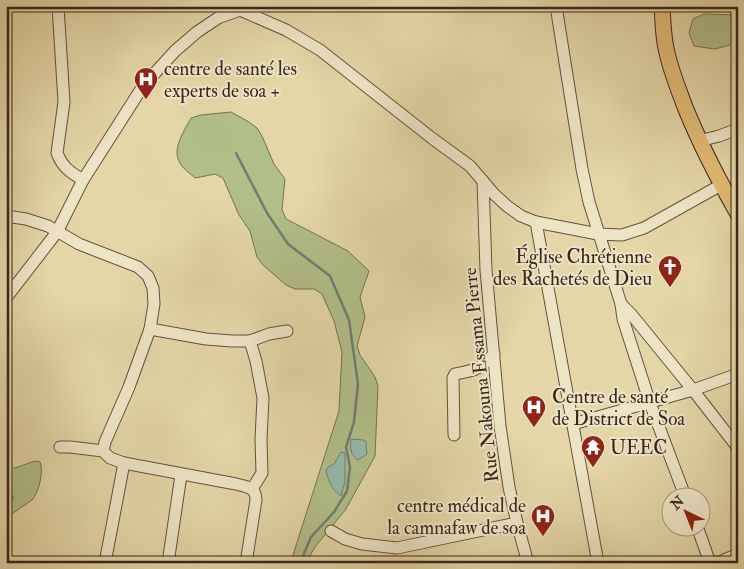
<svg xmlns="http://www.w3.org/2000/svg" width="744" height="569" viewBox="0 0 744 569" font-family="'IM FELL Double Pica',serif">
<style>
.green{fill:#b1be89;stroke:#747252}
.water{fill:#95b9ac;stroke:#707e72}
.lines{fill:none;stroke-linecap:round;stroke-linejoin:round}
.stream{stroke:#707e72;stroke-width:2.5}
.minor-casing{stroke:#63513f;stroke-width:13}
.major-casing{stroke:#38251c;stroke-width:17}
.minor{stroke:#ede4c6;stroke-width:11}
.major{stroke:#e2bb74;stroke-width:15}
.labels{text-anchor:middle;stroke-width:4;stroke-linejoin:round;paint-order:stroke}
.poi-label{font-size:19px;fill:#38251c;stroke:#ede4c6;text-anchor:start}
.street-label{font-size:19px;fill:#38251c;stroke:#ede4c6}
</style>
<rect width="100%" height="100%" fill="#e4d6a7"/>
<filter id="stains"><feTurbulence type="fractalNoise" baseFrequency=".004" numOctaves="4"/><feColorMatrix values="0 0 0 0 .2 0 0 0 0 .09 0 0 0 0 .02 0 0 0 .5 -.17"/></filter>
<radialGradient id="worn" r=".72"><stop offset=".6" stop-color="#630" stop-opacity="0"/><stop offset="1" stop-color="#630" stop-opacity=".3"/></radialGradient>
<g class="green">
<polygon points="704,14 738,15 738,43 715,49 694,46 689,33 693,19"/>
<path d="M231,112L249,122L257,128L262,136L274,164L285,179L282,210L286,219L348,251L369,271L360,297L365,317L357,346L360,355L375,377L378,386L375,456L346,509L315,547L306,563H293V555L339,411L342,352L334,321L322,294L314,289H295L286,285L263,265L257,257L250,231L239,215L223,178L215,174L195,178C190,173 183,169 180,163C171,149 185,130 191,118L201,115Z"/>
<path d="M35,461L40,462C44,471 39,492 32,500L6,518V466L15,468Z"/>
</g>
<g class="water">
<path d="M351,439L364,440L366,442L367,454L358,460C350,454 350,449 351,439Z"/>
<path d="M341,452L345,453V482L341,496C331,488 329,482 326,471L327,468L334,464Z"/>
</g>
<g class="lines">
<polyline class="stream" points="236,153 267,213 288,244 330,276 349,320 358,384 354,422 346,447 350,467 347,491 334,512 311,537 300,563"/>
<g class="minor-casing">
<g id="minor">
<path d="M58,6L64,102L57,153C63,168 70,172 83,180"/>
<polyline points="235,6 240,10 286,30 320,50 433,139 470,166 494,194 507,206 521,216 536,222 598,234 622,235 644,228 721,185"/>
<polyline points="556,6 582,169 589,202 621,304 631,314 693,390 738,448"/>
<polyline points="699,141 719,136 738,129"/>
<polyline points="483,181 486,270 500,426 509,487 517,523 528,563"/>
<polyline points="6,216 26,219 48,226 79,244 138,267 148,276 153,288 154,304 150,329 129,387 105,442 103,451"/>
<polyline points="536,222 598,563"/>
<polyline points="6,298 57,232 83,180 143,86 175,51 197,32 218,18 240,10"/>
<polyline points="621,304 623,319 650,403 685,496"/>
<polyline points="150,329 206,339 232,341 250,341 269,334 287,331"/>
<polyline points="250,341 256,361 263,398 261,439 262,473 252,489"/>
<polyline points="573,424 693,390 738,374"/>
<path d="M454,435L453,378L455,374C477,370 478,370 494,354"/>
<polyline points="60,447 70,447 103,451"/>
<path d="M103,451L110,458L124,463L236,484C247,487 256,487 256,500L246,563"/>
<polyline points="6,497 7,498"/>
<polyline points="697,526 710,563"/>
<polyline points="331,531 345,539 362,544 397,548 517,523"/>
<polyline points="105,563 124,463"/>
<polyline points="168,563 181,475"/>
<polyline points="717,563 738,554"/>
</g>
</g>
<g class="major-casing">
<path id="major" d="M662,6C663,20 663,35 666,48C670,69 678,88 685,107C700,144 718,179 738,214"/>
</g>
<use href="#minor" class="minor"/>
<use href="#major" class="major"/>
</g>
<defs>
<g id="hospital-pin" transform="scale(1.25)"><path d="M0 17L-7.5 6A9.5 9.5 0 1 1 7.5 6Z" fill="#8f2418" stroke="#ede4c6"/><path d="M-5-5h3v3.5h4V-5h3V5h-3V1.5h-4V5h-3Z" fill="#fff"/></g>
<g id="church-pin" transform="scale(1.25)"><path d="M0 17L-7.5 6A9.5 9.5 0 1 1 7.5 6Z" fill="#8f2418" stroke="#ede4c6"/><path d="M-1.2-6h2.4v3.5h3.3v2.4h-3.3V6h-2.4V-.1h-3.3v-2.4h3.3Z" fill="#fff"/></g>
<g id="temple-pin" transform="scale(1.25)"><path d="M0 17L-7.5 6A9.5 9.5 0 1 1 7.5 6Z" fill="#8f2418" stroke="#ede4c6"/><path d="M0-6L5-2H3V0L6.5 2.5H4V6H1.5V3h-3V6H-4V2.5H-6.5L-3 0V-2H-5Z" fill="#fff"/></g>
</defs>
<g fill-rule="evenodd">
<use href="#hospital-pin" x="146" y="79"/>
<use href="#church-pin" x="670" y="267"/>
<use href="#hospital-pin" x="534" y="407"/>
<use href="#temple-pin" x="593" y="447"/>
<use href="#hospital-pin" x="543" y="516"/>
</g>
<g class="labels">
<g class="poi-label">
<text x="164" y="75">centre de santé les<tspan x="164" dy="22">experts de soa +</tspan></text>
<text x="652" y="263" text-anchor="end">Église Chrétienne<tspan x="652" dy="22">des Rachetés de Dieu</tspan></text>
<text x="552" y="403">Centre de santé<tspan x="552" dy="22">de District de Soa</tspan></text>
<text x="610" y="454">UEEC</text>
<text x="526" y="512" text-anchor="end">centre médical de<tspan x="526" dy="22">la camnafaw de soa</tspan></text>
</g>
<g class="street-label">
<text transform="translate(480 375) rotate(-96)" y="7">Rue Nakouna Essama Pierre</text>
</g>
</g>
<rect width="744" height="569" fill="none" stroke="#e4d6a7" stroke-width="25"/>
<rect x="8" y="8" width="729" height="554" fill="none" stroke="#38251c" stroke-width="2.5"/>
<rect x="12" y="12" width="719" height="544" fill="none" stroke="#38251c"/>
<g transform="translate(686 512) rotate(317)"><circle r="24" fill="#ede4c6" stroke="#a59882"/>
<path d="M0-4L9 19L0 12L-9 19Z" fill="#8f2418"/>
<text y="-8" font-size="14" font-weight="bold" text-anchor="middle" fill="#38251c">N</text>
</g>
<rect width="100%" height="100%" filter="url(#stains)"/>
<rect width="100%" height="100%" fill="url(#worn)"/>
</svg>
